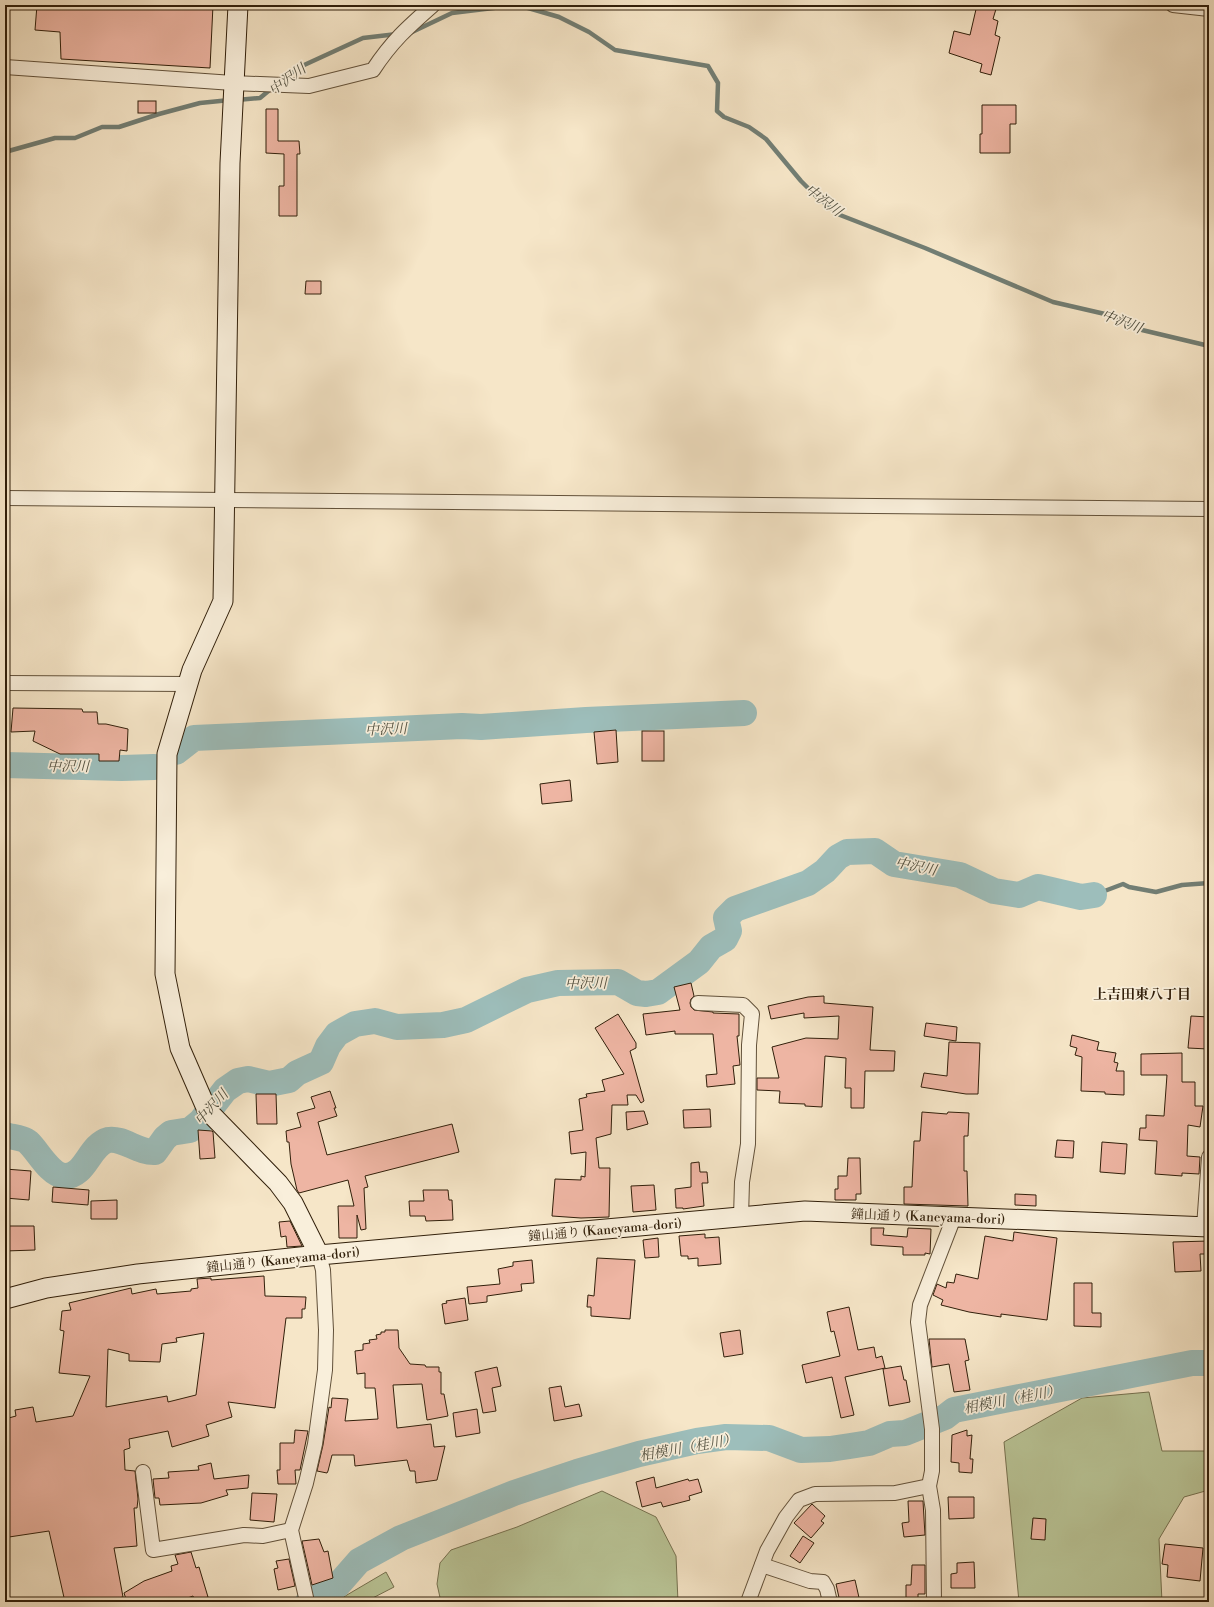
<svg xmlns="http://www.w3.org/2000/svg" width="1214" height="1607" viewBox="0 0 1214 1607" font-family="'Libre Bodoni','Noto Serif JP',serif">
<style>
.green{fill:#bac698;stroke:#767251}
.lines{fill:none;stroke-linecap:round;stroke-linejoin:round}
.stream{stroke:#727e74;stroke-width:4.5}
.river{stroke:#9dbebb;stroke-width:26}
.building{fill:#eeb5a3;stroke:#311f0a;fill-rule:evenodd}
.street-casing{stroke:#62513a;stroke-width:16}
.secondary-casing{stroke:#311f0a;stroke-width:21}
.street{stroke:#f9efdb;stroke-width:14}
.secondary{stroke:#f9efdb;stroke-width:19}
.labels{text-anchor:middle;stroke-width:3.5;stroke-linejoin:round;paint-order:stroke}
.street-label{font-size:13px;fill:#311f0a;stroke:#f9efdb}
.water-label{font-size:14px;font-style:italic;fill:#514f3f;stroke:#f9efdb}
.neighbourhood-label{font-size:14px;font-weight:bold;fill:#311f0a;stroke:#f9efdb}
</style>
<rect width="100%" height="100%" fill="#f6e6c8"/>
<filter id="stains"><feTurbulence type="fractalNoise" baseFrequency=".005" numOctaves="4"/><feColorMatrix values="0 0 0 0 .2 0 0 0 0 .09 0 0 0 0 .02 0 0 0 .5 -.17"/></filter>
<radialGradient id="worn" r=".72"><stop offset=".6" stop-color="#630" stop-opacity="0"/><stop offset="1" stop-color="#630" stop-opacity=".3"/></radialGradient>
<g class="green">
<polygon points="1149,1392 1162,1451 1209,1451 1209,1490 1184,1497 1159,1539 1162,1602 1019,1602 1004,1442 1082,1398"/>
<polygon points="602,1491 656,1517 676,1556 678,1602 441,1602 437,1584 440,1563 451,1550 517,1527"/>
<polygon points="386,1572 394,1587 365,1602 335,1602"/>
</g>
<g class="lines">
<g class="stream">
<polyline points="518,5 559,17 589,32 615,50 708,66 718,83 717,111 724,117 749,127 766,139 801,181 817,197 840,215 925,248 1053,302 1105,314 1142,330 1205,345 1209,344"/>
<polyline points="410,33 452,13 518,5"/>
<polyline points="281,81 302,66 363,38 397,34"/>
<polyline points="237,100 260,98 272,88"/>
<polyline points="5,152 55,138 75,138 102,127 119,127 159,114 200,103 230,100"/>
<polyline points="1094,895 1123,884 1129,887 1156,892 1182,885 1209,883"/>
</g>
<g class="river">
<polyline points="176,752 194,738 462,726 481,727 586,720 744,713"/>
<polyline points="5,765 122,768 154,767"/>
<path d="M5,1135C11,1137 24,1138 28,1142C38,1151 49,1174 64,1176C85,1178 89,1145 108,1140C122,1137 139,1153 155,1152L165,1138L171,1133L190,1130L201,1121L225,1090L238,1081L248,1079L269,1084L289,1080L297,1073L321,1062L328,1046L337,1034L355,1024L375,1021L397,1027L443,1025L466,1020L527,990L558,983L618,982L637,993L646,994L658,992L699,962L711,947L725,939L729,931L726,918L735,909L808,883L825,871L838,857L847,852L875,851L894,864L960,875L994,891L1019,895L1038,887L1081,897L1094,895"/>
<polyline points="308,1602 322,1593 338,1585 359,1561 401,1538 514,1493 577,1472 639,1454 697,1441 726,1437 769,1438 801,1450 830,1449 850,1446 869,1443 890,1434 905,1433 945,1417 954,1410 1192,1363 1209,1363"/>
</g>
</g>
<g class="building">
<polygon points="37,5 213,5 210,68 61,59 60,32 35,30"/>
<polygon points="977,5 996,9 993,19 998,21 995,35 1000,37 991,75 980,72 982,64 949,53 954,31 970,35"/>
<rect x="138" y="101" width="18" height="12"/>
<polygon points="982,105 1016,105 1016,124 1010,124 1010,153 980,153 980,134 982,134"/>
<polygon points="266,109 278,109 278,141 299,141 300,154 297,154 297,216 279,216 279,186 284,186 284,154 266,153"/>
<polygon points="306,281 321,281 321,294 305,294"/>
<polygon points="13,708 82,709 83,712 97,712 98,724 106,724 128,729 127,751 120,750 119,761 99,761 99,754 60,754 33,741 35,731 11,732"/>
<polygon points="616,730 618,762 597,764 594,732"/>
<rect x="642" y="731" width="22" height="30"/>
<polygon points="570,780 572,801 542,804 540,784"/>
<polygon points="691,983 694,996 691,999 690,1003 691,1007 694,1010 713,1012 713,1013 739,1014 739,1036 737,1036 740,1065 733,1066 735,1084 707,1087 706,1075 717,1074 713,1034 675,1034 675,1031 646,1035 643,1014 680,1010 674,987"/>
<polygon points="824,996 824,1003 873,1007 870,1050 895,1051 894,1071 865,1071 864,1108 851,1108 851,1088 845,1088 846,1058 825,1056 822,1107 805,1106 805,1104 779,1103 780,1091 757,1090 757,1078 779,1078 772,1047 806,1038 838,1039 839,1016 804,1018 804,1013 771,1019 768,1006 808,997"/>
<polygon points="618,1014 636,1043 636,1048 630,1051 644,1101 641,1103 636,1095 627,1095 628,1105 612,1105 611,1134 596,1138 599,1168 610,1168 609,1217 581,1218 552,1216 555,1179 581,1180 581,1176 585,1177 586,1152 571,1154 569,1132 583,1130 579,1099 587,1097 586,1094 605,1091 602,1080 624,1074 595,1028"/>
<polygon points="1191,1016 1209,1017 1208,1049 1188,1048"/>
<polygon points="926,1023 957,1027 956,1041 924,1036"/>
<polygon points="1072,1035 1099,1042 1097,1050 1116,1053 1114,1062 1118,1063 1116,1071 1124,1071 1124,1095 1105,1094 1105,1092 1081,1091 1082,1057 1075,1055 1077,1048 1070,1046"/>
<polygon points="949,1042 980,1043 978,1094 966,1094 921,1087 924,1073 947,1076"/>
<polygon points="1182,1053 1182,1082 1195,1082 1195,1106 1203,1106 1200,1127 1188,1125 1187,1156 1200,1157 1199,1174 1182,1173 1182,1176 1155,1174 1157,1141 1139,1140 1140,1128 1146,1128 1146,1115 1164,1116 1167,1075 1141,1075 1141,1054"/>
<polygon points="330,1091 336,1108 334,1108 337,1116 318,1122 327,1155 452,1124 459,1152 365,1176 368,1187 364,1188 366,1229 361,1230 357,1215 357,1238 339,1238 338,1206 354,1206 348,1180 299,1193 297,1190 291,1164 289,1142 287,1142 286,1131 301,1127 297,1113 315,1108 311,1097"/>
<polygon points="256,1094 276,1094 277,1124 257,1124"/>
<polygon points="710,1109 711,1127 684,1128 683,1110"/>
<polygon points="644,1111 648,1124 627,1130 626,1112"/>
<polygon points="922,1112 947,1114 948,1112 969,1113 968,1136 964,1136 964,1171 967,1171 968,1206 904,1204 904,1187 912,1187 914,1141 920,1141"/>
<polygon points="198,1130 212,1131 213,1132 215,1158 200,1159"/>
<polygon points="1057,1140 1074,1141 1073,1158 1055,1157"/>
<polygon points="1102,1142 1127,1144 1125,1174 1100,1172"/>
<polygon points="848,1158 860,1158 861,1194 856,1194 856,1200 835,1200 835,1189 838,1189 838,1176 847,1176"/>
<polygon points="699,1162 700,1172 707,1172 708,1183 702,1183 704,1206 683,1209 683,1208 676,1208 675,1189 691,1187 691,1163"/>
<polygon points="5,1169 31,1171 29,1200 5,1198"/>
<polygon points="654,1185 656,1210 633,1212 631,1186"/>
<polygon points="53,1187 89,1190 88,1205 52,1202"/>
<polygon points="423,1190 448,1190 449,1200 452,1200 453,1220 426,1221 425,1216 410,1216 409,1201 424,1201"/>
<polygon points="1015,1194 1036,1195 1036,1206 1015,1205"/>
<polygon points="117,1200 117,1219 91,1219 91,1201"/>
<polygon points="290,1221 302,1246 287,1247 286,1236 281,1237 279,1222"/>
<polygon points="5,1226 34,1226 35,1250 5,1251"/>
<polygon points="871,1228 884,1228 883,1235 907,1237 908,1228 931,1229 930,1254 925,1253 925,1255 903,1255 903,1247 871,1245"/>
<polygon points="1014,1232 1057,1238 1047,1320 1001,1314 1001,1317 969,1312 941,1305 943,1300 933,1295 937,1284 946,1288 947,1282 954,1283 956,1274 978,1279 985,1236 1013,1241"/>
<polygon points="705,1234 705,1238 719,1237 721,1264 698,1266 698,1258 688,1259 688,1256 681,1256 679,1236"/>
<polygon points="658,1238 659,1257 645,1258 643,1240"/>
<polygon points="1209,1241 1209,1254 1200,1254 1201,1271 1175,1272 1173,1242"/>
<polygon points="597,1258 635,1260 630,1319 591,1316 591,1307 587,1307 588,1295 594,1296"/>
<polygon points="532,1260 534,1283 521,1284 522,1291 487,1296 487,1302 469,1304 467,1287 500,1284 498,1269 513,1266 513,1262"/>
<path d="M264,1276L265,1296L306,1297L305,1309H302V1318H286L275,1408L228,1402L232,1417L206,1425L209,1436L172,1447L168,1431L129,1439L130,1448L124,1450L125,1470L135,1471L138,1499L137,1508H134L137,1546L114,1548L123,1597L99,1602H65L49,1531L9,1537L5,1525V1419L16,1416L15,1410L33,1407L36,1422L73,1416L90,1376L59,1373L64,1331L60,1330L62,1311L71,1310L69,1303L131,1288L132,1294L156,1289L157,1294L191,1291V1289L198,1288L197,1279L211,1278V1280ZM204,1333L196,1395L168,1402L167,1396L106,1407L108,1349L129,1354V1361L160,1362L162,1344L177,1342L176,1338Z"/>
<polygon points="1074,1283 1092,1283 1092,1313 1101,1313 1101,1327 1074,1326"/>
<polygon points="465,1298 468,1320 445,1324 442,1304 447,1303 446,1301"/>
<polygon points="849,1307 858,1350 874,1347 876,1358 882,1356 885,1368 845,1377 854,1415 841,1418 832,1377 806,1383 802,1365 840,1356 834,1331 831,1332 827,1312"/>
<polygon points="385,1330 398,1330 399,1348 410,1364 425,1365 426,1367 439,1367 439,1372 441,1372 441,1394 444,1394 448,1416 427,1420 422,1384 393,1385 397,1428 431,1424 434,1447 445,1446 437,1480 416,1483 415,1471 410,1471 407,1460 355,1466 354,1455 332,1455 328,1471 327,1473 317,1471 323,1445 329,1407 331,1408 332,1398 348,1399 345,1421 378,1419 375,1388 365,1388 365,1373 357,1374 355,1351 363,1350 363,1344 370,1343 369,1340 377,1339 376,1335 381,1334 381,1332 385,1332"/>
<polygon points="740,1330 743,1354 724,1357 720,1333"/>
<polygon points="929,1339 965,1339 969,1360 965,1361 970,1390 954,1392 949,1364 932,1367"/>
<polygon points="901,1366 904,1380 906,1380 910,1402 889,1406 883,1369"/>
<polygon points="497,1367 501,1386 492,1388 496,1411 483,1413 475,1372"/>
<polygon points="561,1386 565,1407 579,1404 582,1416 554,1421 549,1388"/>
<polygon points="477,1409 480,1433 456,1437 453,1413"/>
<polygon points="295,1430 308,1431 300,1470 295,1470 296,1484 278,1484 277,1470 280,1470 280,1443 294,1443"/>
<polygon points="967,1430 967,1436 972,1435 970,1459 973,1459 972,1473 959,1472 959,1463 951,1462 952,1435"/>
<polygon points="211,1463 214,1479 249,1475 248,1488 226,1490 228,1495 201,1503 160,1505 159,1498 155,1498 153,1479 169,1478 168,1472 199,1470 198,1466"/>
<polygon points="654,1477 656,1488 688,1479 689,1481 698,1479 702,1492 689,1496 690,1500 663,1507 661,1502 642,1507 636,1482"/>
<polygon points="252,1493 277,1494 274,1522 250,1520"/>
<polygon points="948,1497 974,1497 974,1518 949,1519"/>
<polygon points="908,1501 923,1501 925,1535 904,1537 902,1523 909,1522"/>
<polygon points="812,1504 825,1516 821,1521 824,1523 811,1538 794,1523"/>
<polygon points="1033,1518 1046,1519 1045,1540 1031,1539"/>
<polygon points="803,1536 814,1543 800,1563 790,1556"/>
<polygon points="319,1539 324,1552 328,1551 333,1578 312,1585 302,1541"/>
<polygon points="1165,1544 1203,1548 1200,1581 1167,1577 1168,1565 1162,1564"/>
<polygon points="191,1552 196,1568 199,1567 208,1597 195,1601 193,1596 177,1602 127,1602 124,1593 144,1581 172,1571 171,1566 178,1564 175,1555"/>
<polygon points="289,1559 295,1586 278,1590 274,1569 278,1568 276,1561"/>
<polygon points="974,1562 975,1588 951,1588 951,1574 957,1573 957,1563"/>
<polygon points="912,1565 925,1565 925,1594 918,1594 918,1598 906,1598 906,1585 911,1585"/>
<polygon points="855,1580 860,1602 840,1602 836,1584"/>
</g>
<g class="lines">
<g class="street-casing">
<g id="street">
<polyline points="1173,5 1209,9"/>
<path d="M5,67L233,83L309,86L373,70C392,41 408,27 433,5"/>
<polyline points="5,498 1209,509"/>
<polyline points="5,683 188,684"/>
<polyline points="698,1003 743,1005 752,1014 749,1045 748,1144 742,1182 741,1217"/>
<polyline points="1204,1227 1209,1157"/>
<polyline points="143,1472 153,1550 244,1535 263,1536 291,1530"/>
<polyline points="762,1565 810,1581 823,1582 827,1589 830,1602"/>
<polyline points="307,1602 291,1530 306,1483 315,1444 325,1370 326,1330 323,1270 319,1255"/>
<polyline points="748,1602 767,1551 786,1517 799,1500 815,1494 895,1493 929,1486"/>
<polyline points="934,1602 933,1510 929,1486 932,1471 932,1429 918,1322 920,1305 954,1217"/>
</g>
</g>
<g class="secondary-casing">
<g id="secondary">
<polyline points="238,5 230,163 223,601 192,670 167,754 165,974 180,1048 207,1110 278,1183 293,1203 319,1255"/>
<polyline points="5,1299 46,1288 138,1274 319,1255 805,1211 1209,1227"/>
</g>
</g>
<use href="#street" class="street"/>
<use href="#secondary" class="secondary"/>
</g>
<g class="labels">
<g class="street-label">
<text transform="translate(928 1216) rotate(2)" y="5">鐘山通り (Kaneyama-dori)</text>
<text transform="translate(605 1229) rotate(-5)" y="5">鐘山通り (Kaneyama-dori)</text>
<text transform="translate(283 1259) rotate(-6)" y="5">鐘山通り (Kaneyama-dori)</text>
</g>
<g class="water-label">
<text transform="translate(287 79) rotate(-36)" y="5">中沢川</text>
<text transform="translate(824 200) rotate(38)" y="5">中沢川</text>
<text transform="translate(1122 321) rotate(21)" y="5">中沢川</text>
<text transform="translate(386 729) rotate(-3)" y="5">中沢川</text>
<text transform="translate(68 766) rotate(1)" y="5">中沢川</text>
<text transform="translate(916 866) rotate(12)" y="5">中沢川</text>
<text transform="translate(586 983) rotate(-1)" y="5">中沢川</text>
<text transform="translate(211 1107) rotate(-48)" y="5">中沢川</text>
<text transform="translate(1012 1399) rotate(-11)" y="5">相模川（桂川）</text>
<text transform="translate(688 1447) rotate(-10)" y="5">相模川（桂川）</text>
</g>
<g class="neighbourhood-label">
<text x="1142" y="999">上吉田東八丁目</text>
</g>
</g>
<rect width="1214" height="1607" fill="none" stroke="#f6e6c8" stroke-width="20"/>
<rect x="6" y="6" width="1202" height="1595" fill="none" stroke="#311f0a" stroke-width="2"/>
<rect x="10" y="10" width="1194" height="1587" fill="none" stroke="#311f0a"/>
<rect width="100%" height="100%" filter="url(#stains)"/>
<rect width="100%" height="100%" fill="url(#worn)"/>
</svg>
